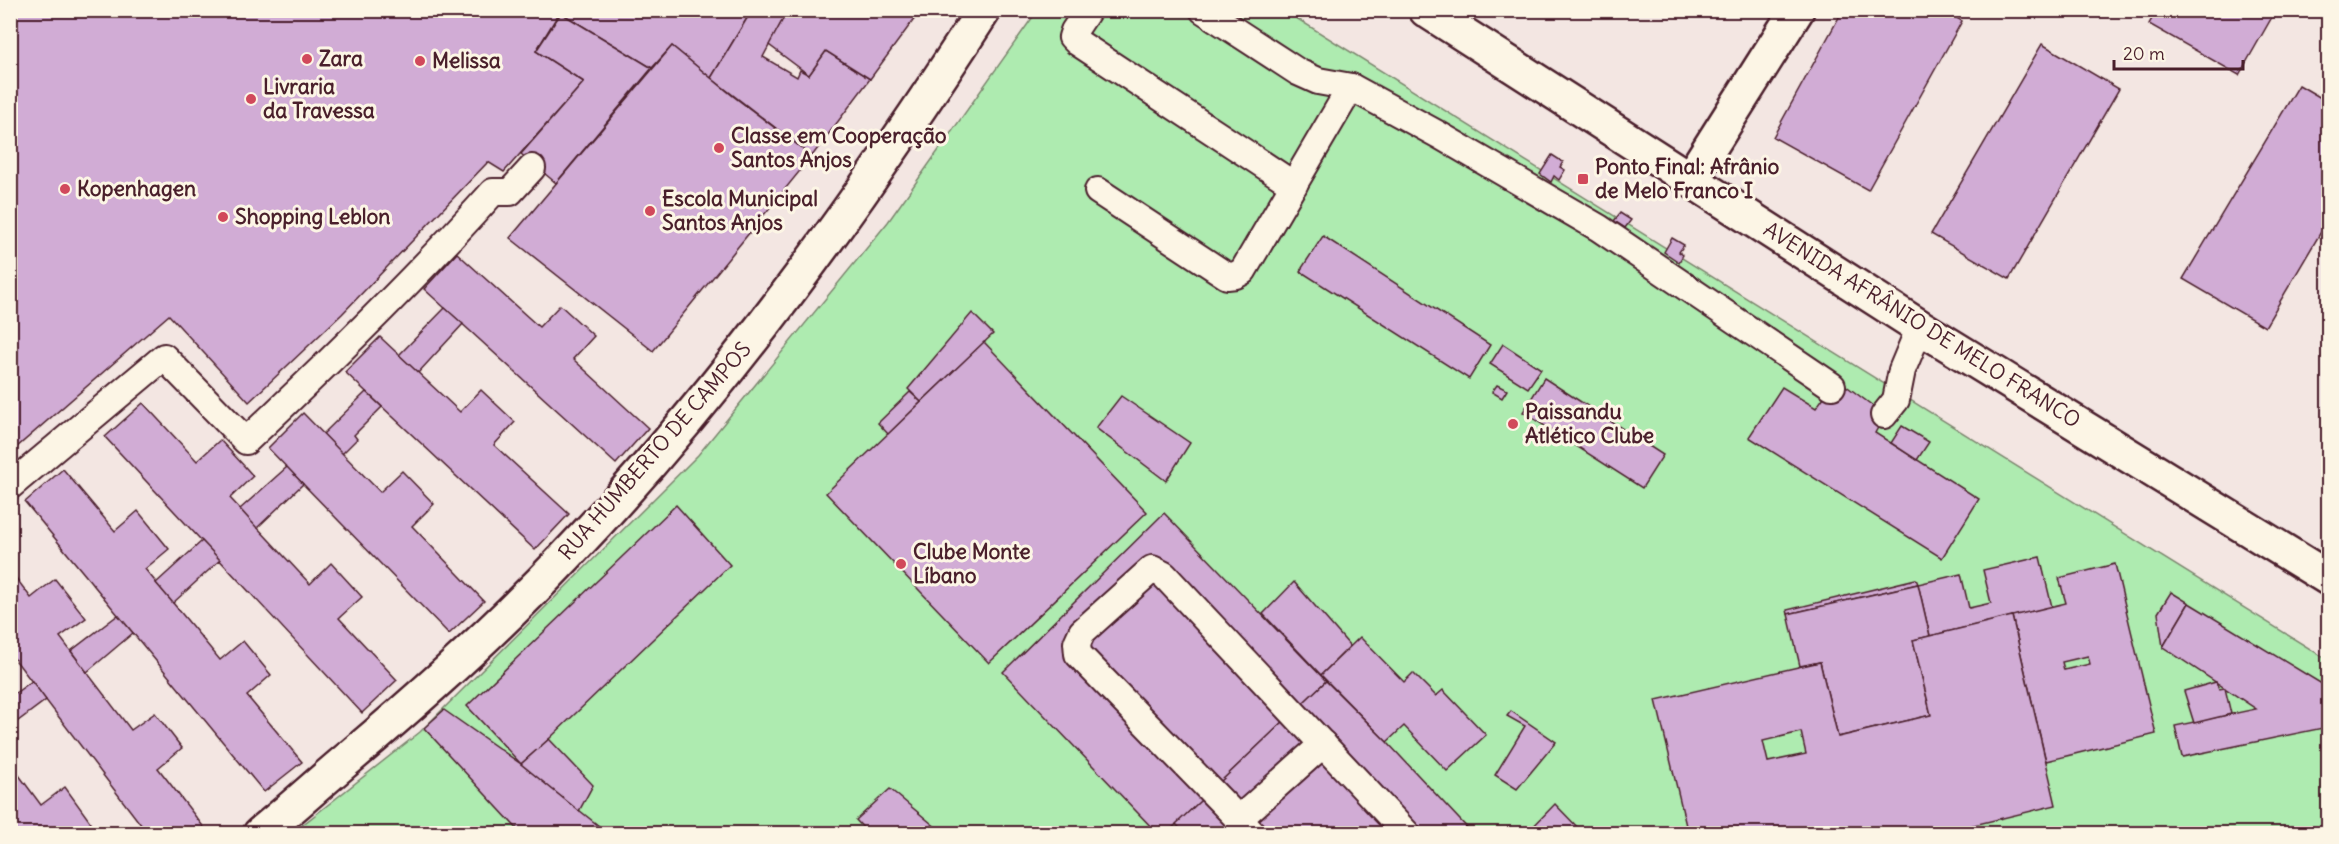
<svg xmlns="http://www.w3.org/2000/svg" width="2339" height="844" viewBox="0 0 2339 844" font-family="Delius,sans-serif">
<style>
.garden{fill:#aeebb0;stroke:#7c856e;stroke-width:1.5}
.building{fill:#d1acd5;stroke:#4a1f2b;stroke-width:1.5;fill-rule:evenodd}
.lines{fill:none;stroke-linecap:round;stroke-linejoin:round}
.service-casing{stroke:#4a1f2b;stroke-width:30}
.minor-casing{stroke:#4a1f2b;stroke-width:38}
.tertiary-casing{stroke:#4a1f2b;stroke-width:38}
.service{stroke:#fcf5e5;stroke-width:26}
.minor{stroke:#fcf5e5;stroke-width:33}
.tertiary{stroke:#fcf5e5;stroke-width:33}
.poi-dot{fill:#d1495b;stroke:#fcf5e5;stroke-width:2}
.labels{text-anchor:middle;stroke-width:6;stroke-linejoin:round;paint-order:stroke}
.poi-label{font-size:21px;font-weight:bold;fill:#4a1f2b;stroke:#fcf5e5;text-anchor:start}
.street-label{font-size:21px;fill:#4a1f2b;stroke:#fcf5e5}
</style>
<rect width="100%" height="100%" fill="#f3e6e2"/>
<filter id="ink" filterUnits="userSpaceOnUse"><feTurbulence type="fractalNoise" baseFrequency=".0167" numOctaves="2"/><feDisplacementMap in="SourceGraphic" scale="12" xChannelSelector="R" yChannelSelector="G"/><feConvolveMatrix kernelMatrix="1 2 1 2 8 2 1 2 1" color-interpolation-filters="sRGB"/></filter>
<g filter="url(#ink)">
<polygon class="garden" points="1037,11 1285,11 2328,660 2328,833 291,834 420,732 698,455 888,222"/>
<g class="building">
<polygon points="10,10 561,10 536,51 584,82 504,172 488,162 342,314 249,402 169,315 10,453"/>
<polygon points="561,10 752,10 711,78 672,46 652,68 561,13"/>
<polygon points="752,10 788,10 763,57 797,77 800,70 809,75 826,51 870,79 812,156 711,78"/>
<polygon points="788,10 921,10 870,79 826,51 809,75 769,45"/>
<polygon points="1843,10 1943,10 1962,21 1868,190 1773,137"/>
<polygon points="2157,10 2276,10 2239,75 2149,24"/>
<polygon points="561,13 652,68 556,183 521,154 584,82 536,51"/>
<polygon points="2042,44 2119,89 2009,279 1931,234"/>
<polygon points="672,46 733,96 812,156 653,351 510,238"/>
<polygon points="2299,85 2328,102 2328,220 2265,327 2183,279"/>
<polygon points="1552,155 1563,162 1560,167 1565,170 1559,180 1554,176 1551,182 1540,174"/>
<polygon points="1620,213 1631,220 1625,228 1614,221"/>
<polygon points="1323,236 1490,345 1469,379 1300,271"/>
<polygon points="1672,238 1684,245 1679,252 1683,255 1679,262 1664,252"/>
<polygon points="457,253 539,327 560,305 594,336 573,359 648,428 616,464 424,289"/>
<polygon points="445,308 463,324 418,373 399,355"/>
<polygon points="972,313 993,334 921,402 908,389"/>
<polygon points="380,337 460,412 481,390 515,422 494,445 569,514 535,550 345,372"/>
<polygon points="984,342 1147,512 989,663 826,493"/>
<polygon points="1503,344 1541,369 1528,388 1490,364"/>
<polygon points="1544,378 1663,455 1642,488 1523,412"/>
<polygon points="1837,379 1885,415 1875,433 1979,499 1942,558 1749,437 1782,387 1816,408"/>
<polygon points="1497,385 1507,390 1502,398 1492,392"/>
<polygon points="366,392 382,407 354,435 357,439 342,454 323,434"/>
<polygon points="910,392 921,402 888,434 878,423"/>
<polygon points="1121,396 1190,443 1166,481 1096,428"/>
<polygon points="143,403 197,461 220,440 246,468 253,476 230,498 310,584 331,563 362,597 339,618 397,680 362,713 105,437"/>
<polygon points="303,413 380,492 402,471 434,504 412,526 484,601 449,634 268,448"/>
<polygon points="1902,426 1929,442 1917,460 1891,443"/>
<polygon points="287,467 303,484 257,528 240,509"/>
<polygon points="63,469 115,531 138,511 169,549 145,569 220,660 243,641 271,675 247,696 302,762 264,792 25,502"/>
<polygon points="676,505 730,565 549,739 521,764 467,706"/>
<polygon points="1164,513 1326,681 1166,834 1158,834 1003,672"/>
<polygon points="202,541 220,560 173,603 156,583"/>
<polygon points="2040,557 2052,607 1930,636 1918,584 1961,574 1969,608 1991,603 1983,570"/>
<path d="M2115,564L2156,734L2046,761L2012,616L2066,603L2059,578ZM2088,656L2090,664L2064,670L2062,662Z"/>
<polygon points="10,570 31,598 55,579 86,618 60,637 131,730 155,713 182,748 158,768 209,834 148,834 10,653"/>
<polygon points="1916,579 1918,584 1788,614 1787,610"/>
<polygon points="1294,582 1350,646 1321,675 1263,614"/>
<polygon points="1918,584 1930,636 1913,640 1931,715 1838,737 1820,662 1800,666 1788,614"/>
<polygon points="2171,592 2189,603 2163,647 2158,613"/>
<polygon points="2189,603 2322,684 2328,716 2328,727 2182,757 2175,726 2256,709 2163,647"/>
<polygon points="118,615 133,633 87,672 71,651"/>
<path d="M2012,616L2056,805L1937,834H1688L1656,700L1820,662L1838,737L1931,715L1913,640ZM1801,732L1806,754L1768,762L1763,741Z"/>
<polygon points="1360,637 1404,682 1413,673 1436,696 1443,690 1486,735 1447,771 1404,726 1387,742 1321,675"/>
<polygon points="32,681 46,700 10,727 10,697"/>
<polygon points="1326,681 1387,742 1473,834 1185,834 1176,824"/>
<polygon points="2216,682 2219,689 2225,688 2231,714 2194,723 2184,691"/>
<polygon points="444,710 521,764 609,834 522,834 424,728"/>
<polygon points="1511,711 1556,742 1517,789 1495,775 1525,726 1507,716"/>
<polygon points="549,739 593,785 579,811 521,764"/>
<polygon points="10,763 41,805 65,787 91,823 77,834 10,834"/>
<polygon points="890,789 944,834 869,834 856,820"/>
<polygon points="1555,804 1584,834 1526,834"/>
</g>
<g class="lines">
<g class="service-casing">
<g id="service">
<polyline points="1088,10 1074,31 1072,37 1077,42 1294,185"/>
<polyline points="1203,10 1298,72 1318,81 1351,87 1439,135 1599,228 1832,386"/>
<polyline points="1098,191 1227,276 1236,275 1243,271 1351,87"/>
<polyline points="1884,415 1896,400 1902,370 1920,327"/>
<path d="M10,486L164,357L246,441C331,361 415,279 493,192H510L532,168"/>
<polyline points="1239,819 1323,744"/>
<polyline points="1253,834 1078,654 1077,643 1082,632 1152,569 1164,575 1407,834"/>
</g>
</g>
<g class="minor-casing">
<g id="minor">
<polyline points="1690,179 1797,10"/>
<path d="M260,834C291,809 319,783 349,758C425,694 499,627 567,555C725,389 860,202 984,10"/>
</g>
</g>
<g class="tertiary-casing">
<polyline id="tertiary" points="1426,10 1920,327 2328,578"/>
</g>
<use href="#service" class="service"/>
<use href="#minor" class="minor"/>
<use href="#tertiary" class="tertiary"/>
</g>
</g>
<g class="poi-dot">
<circle cx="307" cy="59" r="6"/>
<circle cx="420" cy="61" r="6"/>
<circle cx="251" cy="99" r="6"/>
<circle cx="719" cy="148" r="6"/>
<rect x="1577" y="173" width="12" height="12" rx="3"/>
<circle cx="65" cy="189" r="6"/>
<circle cx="650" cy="211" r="6"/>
<circle cx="223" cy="217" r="6"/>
<circle cx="1513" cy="424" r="6"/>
<circle cx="901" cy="564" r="6"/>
</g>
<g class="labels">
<g class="poi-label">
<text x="319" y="66">Zara</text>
<text x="432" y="68">Melissa</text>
<text x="263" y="94">Livraria<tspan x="263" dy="24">da Travessa</tspan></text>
<text x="731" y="143">Classe em Cooperação<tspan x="731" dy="24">Santos Anjos</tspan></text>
<text x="1595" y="174">Ponto Final: Afrânio<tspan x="1595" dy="24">de Melo Franco I</tspan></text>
<text x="77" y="196">Kopenhagen</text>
<text x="662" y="206">Escola Municipal<tspan x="662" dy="24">Santos Anjos</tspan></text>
<text x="235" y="224">Shopping Leblon</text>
<text x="1525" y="419">Paissandu<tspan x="1525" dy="24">Atlético Clube</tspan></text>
<text x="913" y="559">Clube Monte<tspan x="913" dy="24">Líbano</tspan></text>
</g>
<g class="street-label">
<text transform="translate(1922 325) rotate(32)" y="7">AVENIDA AFRÂNIO DE MELO FRANCO</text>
<text transform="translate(655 451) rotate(-49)" y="7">RUA HUMBERTO DE CAMPOS</text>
</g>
</g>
<rect width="2339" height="844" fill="none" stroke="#fcf5e5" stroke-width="36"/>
<rect x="18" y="18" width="2303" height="808" fill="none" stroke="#4a1f2b" stroke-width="2" filter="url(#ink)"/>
<path d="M2114 60v9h129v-9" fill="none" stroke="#4a1f2b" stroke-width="3"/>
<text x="2123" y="60" font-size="18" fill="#4a1f2b" stroke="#fcf5e5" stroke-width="4.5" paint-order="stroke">20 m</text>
</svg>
